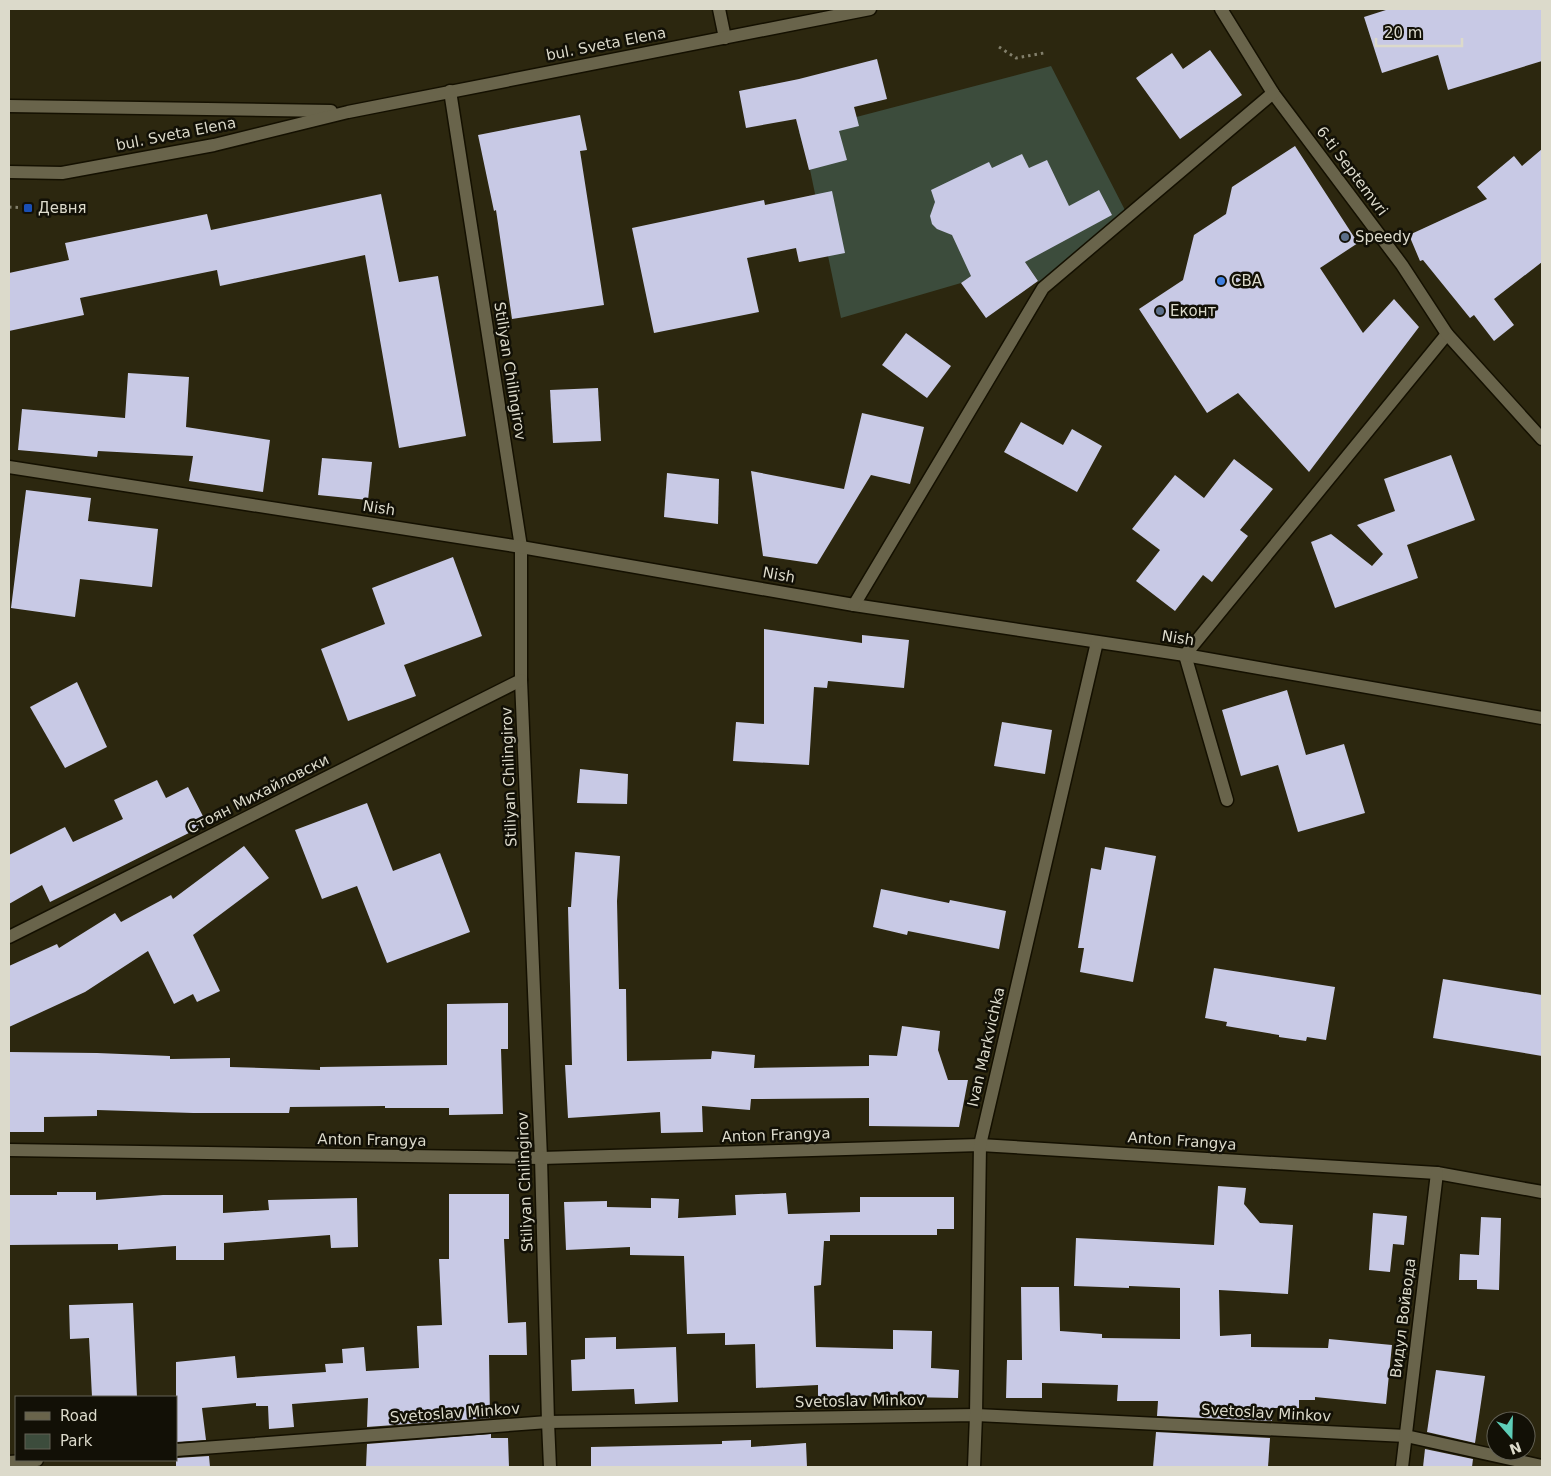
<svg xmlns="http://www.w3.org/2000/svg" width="1551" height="1476" viewBox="0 0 1551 1476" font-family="'DejaVu Sans',sans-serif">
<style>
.green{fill:#3c4c3c}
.building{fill:#c8c9e5}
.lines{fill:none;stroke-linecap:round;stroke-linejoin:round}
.service-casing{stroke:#141000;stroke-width:15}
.minor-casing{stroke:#141000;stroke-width:15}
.tertiary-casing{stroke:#141000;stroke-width:15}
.path{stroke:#827f6b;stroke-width:3;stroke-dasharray:2.5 4;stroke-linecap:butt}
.service{stroke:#69644b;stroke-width:12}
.minor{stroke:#69644b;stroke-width:12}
.tertiary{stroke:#69644b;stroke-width:12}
.transit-dot{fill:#1a4fb4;stroke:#121006;stroke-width:2}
.service-dot{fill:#5c6f8a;stroke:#121006;stroke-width:2}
.shop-dot{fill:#3f7fe0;stroke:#121006;stroke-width:2}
.labels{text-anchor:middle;stroke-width:5;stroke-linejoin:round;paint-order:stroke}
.street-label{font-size:15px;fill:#dcdacb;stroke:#121006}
.poi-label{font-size:15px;fill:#dcdacb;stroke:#121006;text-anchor:start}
</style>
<rect width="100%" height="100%" fill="#2c270f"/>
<polygon class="green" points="1051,66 1128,216 1043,288 1014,246 961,283 841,318 809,165 799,132"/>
<g class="building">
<polygon points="1389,9 1542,9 1542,61 1448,90 1438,55 1382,73 1364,17"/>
<polygon points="1210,50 1242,95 1180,139 1136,78 1172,53 1183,69"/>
<polygon points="877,59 887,99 854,107 859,126 839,131 847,160 809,170 796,119 746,128 739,91 799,79"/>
<polygon points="580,115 587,150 580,151 604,305 512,319 496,210 494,211 478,135"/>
<polygon points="1295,146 1358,243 1320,268 1363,333 1394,299 1419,327 1309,472 1238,393 1207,413 1139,309 1183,280 1194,235 1226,214 1232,187"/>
<polygon points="1542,149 1542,262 1494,299 1514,325 1494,341 1474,315 1470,318 1423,260 1420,261 1409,235 1487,199 1477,187 1514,156 1522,166"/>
<polygon points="1022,154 1029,168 1047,160 1069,206 1099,190 1112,215 1025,262 1038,281 986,318 961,283 971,276 952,235 937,229 932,224 930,216 935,202 931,190 989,162 992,168"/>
<polygon points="832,191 845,253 799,262 796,248 747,258 759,312 654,333 632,228 764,200 765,205"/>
<polygon points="381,194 399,282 438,276 466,436 399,448 365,255 220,286 217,270 80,298 84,315 9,331 9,273 69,260 65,243 207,214 211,230"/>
<polygon points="906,333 951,366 927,398 882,365"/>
<polygon points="128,373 189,377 186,427 270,440 263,492 189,481 193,456 98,451 97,457 18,450 22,409 125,418"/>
<polygon points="598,388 601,441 553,443 550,390"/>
<polygon points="862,413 924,427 910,484 871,475 817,564 763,556 751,471 844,489"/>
<polygon points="1021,422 1063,445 1072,429 1102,446 1077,492 1004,452"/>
<polygon points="1451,455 1475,520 1407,545 1418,578 1335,608 1311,542 1331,534 1372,566 1383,554 1357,525 1395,511 1384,479"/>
<polygon points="322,458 372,462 368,500 318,495"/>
<polygon points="1234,459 1273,489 1240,530 1248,536 1212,582 1203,575 1175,611 1136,581 1160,550 1132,529 1175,475 1204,498"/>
<polygon points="667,473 719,479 718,524 664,517"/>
<polygon points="26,490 91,498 88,521 158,529 152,587 80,579 75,617 11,608"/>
<polygon points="453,557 482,636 404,665 416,696 348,721 321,649 385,624 372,588"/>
<polygon points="764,629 862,643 862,635 909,640 904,688 828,681 827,688 814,687 809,765 733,761 736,722 764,724"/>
<polygon points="77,682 107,747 65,768 30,707"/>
<polygon points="1287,690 1306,755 1344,744 1365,813 1298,832 1278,765 1241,776 1222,710"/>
<polygon points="1002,722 1052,730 1045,774 994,766"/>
<polygon points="580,769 628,774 627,804 577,803"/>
<polygon points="157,780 166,798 188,787 207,824 50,902 42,885 9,904 9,855 65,827 73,842 123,819 114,800"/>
<polygon points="367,803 393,871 440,853 470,932 387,963 357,886 322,899 295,830"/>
<polygon points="244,846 269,878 193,935 220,991 197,1002 193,994 174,1004 148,951 85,992 9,1027 9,966 57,944 59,948 115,913 121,922 171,895 173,899"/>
<polygon points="1105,847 1156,856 1133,982 1080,972 1084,948 1078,948 1091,868 1101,870"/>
<polygon points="575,852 620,856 617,901 619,989 626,989 627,1061 711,1059 712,1051 755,1055 754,1068 869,1066 869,1055 897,1056 902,1026 940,1031 938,1050 948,1080 968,1080 959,1127 869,1126 869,1098 751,1099 750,1110 702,1106 703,1132 661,1133 660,1112 568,1118 565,1065 572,1065 568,907 571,907"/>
<polygon points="881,889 949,903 950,900 1006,911 999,949 908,931 907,935 873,927"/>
<polygon points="1214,968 1335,987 1326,1040 1307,1037 1306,1041 1279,1037 1279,1035 1226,1026 1227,1022 1205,1018"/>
<polygon points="1443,979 1542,995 1542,1056 1433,1038"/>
<polygon points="508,1003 508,1049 501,1049 503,1114 449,1115 449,1108 385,1108 385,1106 290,1107 289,1113 193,1113 97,1110 97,1116 44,1117 44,1132 9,1132 9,1052 97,1053 170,1056 170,1059 230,1058 230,1067 320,1070 320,1067 447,1065 447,1004"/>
<polygon points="1218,1186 1246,1188 1244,1204 1260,1223 1293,1225 1288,1294 1219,1290 1220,1336 1251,1334 1251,1347 1328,1348 1329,1339 1392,1345 1386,1404 1315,1397 1315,1400 1299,1400 1299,1408 1273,1408 1272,1421 1157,1416 1158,1401 1117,1401 1118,1385 1042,1383 1042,1398 1006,1398 1007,1360 1022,1360 1021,1287 1059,1287 1060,1331 1102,1334 1102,1338 1180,1339 1180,1288 1129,1286 1129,1288 1074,1286 1076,1238 1214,1245"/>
<polygon points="57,1192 96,1192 96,1200 163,1195 223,1195 223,1213 269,1210 268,1200 357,1198 358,1247 331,1248 330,1235 224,1243 224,1260 176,1260 176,1246 118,1250 118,1244 9,1245 9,1195 57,1195"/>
<polygon points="786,1193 788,1214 860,1212 860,1197 954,1197 954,1229 937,1229 937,1235 830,1235 830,1241 824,1241 821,1285 814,1286 816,1347 893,1349 893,1330 932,1331 931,1368 959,1370 958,1398 851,1396 851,1398 818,1397 818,1385 756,1388 755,1344 725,1345 725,1333 687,1334 684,1256 630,1255 630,1247 566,1250 564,1202 607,1201 607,1207 651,1208 651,1198 679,1199 678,1218 736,1215 735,1195"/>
<polygon points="449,1194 509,1194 509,1239 504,1239 508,1323 526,1322 527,1355 489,1355 490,1418 367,1427 368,1398 292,1404 294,1427 269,1429 268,1406 256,1406 256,1403 202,1408 206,1440 176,1442 176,1362 235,1356 237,1378 326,1372 325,1364 343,1363 342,1349 364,1347 366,1371 419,1368 417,1326 442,1325 439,1259 449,1259"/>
<polygon points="1373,1213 1407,1216 1404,1245 1393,1244 1390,1272 1369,1270"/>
<polygon points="1481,1217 1501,1218 1499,1290 1477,1289 1477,1280 1459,1280 1460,1254 1479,1255"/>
<polygon points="133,1303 137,1397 92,1397 89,1338 70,1339 69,1305"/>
<polygon points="616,1337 616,1349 676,1347 678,1402 635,1404 634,1389 572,1391 571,1360 585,1359 585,1338"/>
<polygon points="1436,1370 1485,1376 1475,1443 1427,1432"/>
<polygon points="1156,1432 1270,1438 1268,1467 1153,1467"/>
<polygon points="491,1434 491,1438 508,1438 509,1467 366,1467 367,1444"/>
<polygon points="751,1440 751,1447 806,1443 807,1467 591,1467 591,1447 722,1444 722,1441"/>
<polygon points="1425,1449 1473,1459 1472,1467 1423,1467"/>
<polygon points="209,1456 210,1467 176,1467 176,1458"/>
</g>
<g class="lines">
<g class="service-casing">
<polyline id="service" points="1227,800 1185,655 1447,334"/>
</g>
<g class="minor-casing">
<g id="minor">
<polyline points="719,9 725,38"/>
<polyline points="1221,9 1273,93 1402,265 1447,334 1542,439"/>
<polyline points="450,91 521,547 521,680 541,1158 548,1422 550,1467"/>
<polyline points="9,467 521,547 854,605 1185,655 1542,718"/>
<polyline points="854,605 1043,288 1273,93"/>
<polyline points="9,937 521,680"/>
<polyline points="9,1150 541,1158 980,1145 1437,1173 1542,1192"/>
<polyline points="176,1450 548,1422 976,1415 1406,1436 1542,1466"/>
<polyline points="9,1462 37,1460"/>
<polyline points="974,1467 976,1415 980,1145 1097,642"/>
<polyline points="1402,1467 1437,1173"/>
</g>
</g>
<g class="tertiary-casing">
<g id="tertiary">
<polyline points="9,106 331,111"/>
<polyline points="9,172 62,173 214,145 348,112 870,9"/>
</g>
</g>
<g class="path">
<polyline points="999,47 1016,58 1044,53"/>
<polyline points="9,207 28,208"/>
</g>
<use href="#service" class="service"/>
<use href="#minor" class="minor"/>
<use href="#tertiary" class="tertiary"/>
</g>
<rect class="transit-dot" x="23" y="203" width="10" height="10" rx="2.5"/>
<g class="service-dot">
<circle cx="1345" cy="237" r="5"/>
<circle cx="1160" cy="311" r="5"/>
</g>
<circle class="shop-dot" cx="1221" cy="281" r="5"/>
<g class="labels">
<g class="street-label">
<text transform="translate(606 44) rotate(-11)" y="5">bul. Sveta Elena</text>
<text transform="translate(176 134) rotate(-11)" y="5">bul. Sveta Elena</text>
<text transform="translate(1352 171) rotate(53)" y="5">6-ti Septemvri</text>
<text transform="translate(510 371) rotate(81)" y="5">Stiliyan Chilingirov</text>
<text transform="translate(379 508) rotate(9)" y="5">Nish</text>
<text transform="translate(779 575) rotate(10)" y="5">Nish</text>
<text transform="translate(1178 638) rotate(9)" y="5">Nish</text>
<text transform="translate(509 777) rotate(-92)" y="5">Stiliyan Chilingirov</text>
<text transform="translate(258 794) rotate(-27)" y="5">Стоян Михайловски</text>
<text transform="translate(986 1047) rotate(-77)" y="5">Ivan Markvichka</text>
<text transform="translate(776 1135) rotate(-2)" y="5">Anton Frangya</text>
<text transform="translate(372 1140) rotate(1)" y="5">Anton Frangya</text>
<text transform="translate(1182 1141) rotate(4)" y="5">Anton Frangya</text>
<text transform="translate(525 1182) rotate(-92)" y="5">Stiliyan Chilingirov</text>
<text transform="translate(1403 1318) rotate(-83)" y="5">Видул Войвода</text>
<text transform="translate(860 1401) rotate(-1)" y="5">Svetoslav Minkov</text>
<text transform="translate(455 1413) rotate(-4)" y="5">Svetoslav Minkov</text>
<text transform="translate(1266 1413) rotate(3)" y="5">Svetoslav Minkov</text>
</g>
<g class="poi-label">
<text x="38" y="213">Девня</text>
<text x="1355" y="242">Speedy</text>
<text x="1231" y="286">CBA</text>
<text x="1170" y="316">Еконт</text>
</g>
</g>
<rect width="1551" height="1476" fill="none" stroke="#dcdacb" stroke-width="20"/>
<rect x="15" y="1396" width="162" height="65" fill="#121006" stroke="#636155"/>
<rect x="25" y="1412" width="25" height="8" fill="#69644b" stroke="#636155"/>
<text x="60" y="1421" font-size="15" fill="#dcdacb">Road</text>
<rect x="25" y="1434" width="25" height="15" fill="#3c4c3c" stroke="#636155"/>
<text x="60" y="1446" font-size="15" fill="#dcdacb">Park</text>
<g transform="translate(1511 1436) rotate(160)"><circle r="24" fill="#121006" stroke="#636155"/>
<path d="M0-4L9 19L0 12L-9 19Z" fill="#5eceb8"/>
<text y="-8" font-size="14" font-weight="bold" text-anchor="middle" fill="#dcdacb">N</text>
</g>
<path d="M1376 38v8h86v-8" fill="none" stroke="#dcdacb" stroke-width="2.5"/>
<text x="1384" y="38" font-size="15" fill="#dcdacb" stroke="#121006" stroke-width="4" paint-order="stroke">20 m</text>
</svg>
